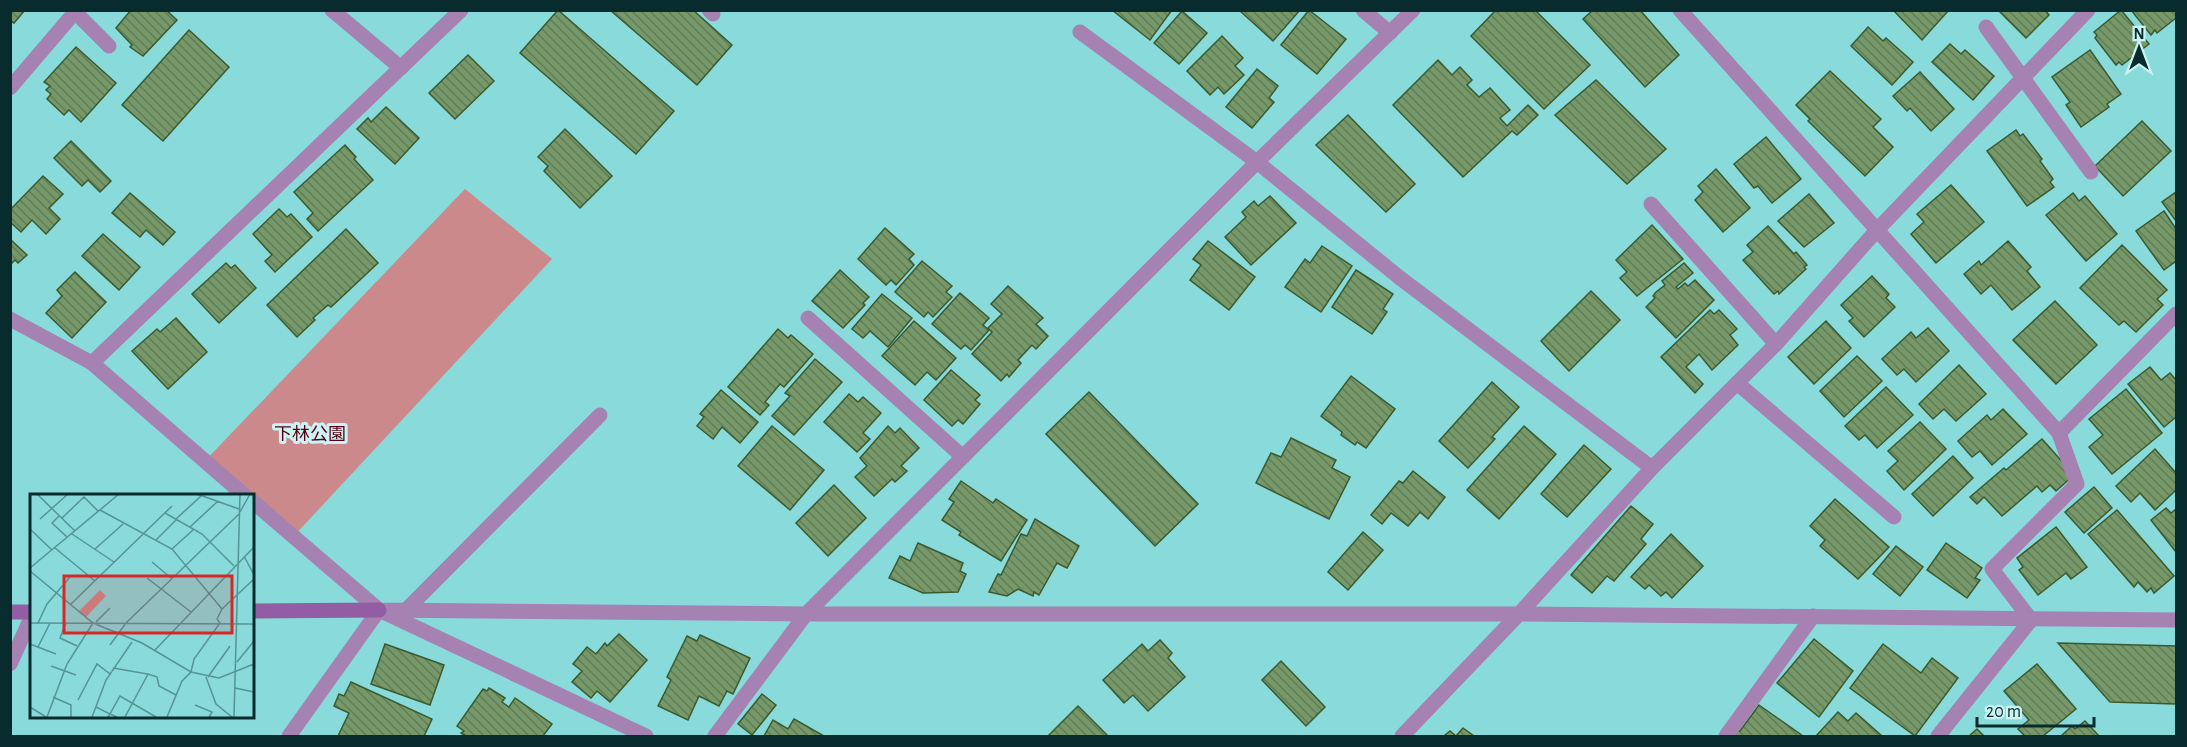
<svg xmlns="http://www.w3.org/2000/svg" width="2187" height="747" viewBox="0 0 2187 747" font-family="'Alegreya Sans','Noto Sans JP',sans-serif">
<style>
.park{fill:#cb898b}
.building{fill:url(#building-back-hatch);stroke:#3a5a2e;stroke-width:1.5}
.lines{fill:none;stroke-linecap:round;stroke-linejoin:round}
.lane{stroke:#a582b1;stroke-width:15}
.street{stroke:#a582b1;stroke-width:15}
.secondary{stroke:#925da3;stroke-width:15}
.labels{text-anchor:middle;stroke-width:6;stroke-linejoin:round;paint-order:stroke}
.park-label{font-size:18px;fill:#550012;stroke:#ccf3f3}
.inset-road{fill:none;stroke:#559495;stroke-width:1.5}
.view{fill:#d62828;fill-opacity:0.15;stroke:#d62828;stroke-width:3}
.inset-edge{fill:none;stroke:#082c2d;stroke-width:3}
</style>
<defs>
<pattern id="building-back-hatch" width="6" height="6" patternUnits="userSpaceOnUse" patternTransform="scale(1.5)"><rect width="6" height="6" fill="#77996a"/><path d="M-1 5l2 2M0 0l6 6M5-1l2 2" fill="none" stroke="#607d58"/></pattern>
</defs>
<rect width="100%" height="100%" fill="#89dadb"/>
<polygon class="park" points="465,189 552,259 291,539 203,463"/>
<g class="building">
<polygon points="10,10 25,10 14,23 10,21"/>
<polygon points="131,10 166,10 177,20 143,56 130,47 132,45 116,28"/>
<polygon points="558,10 674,111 636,154 520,53"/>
<polygon points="610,10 693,10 732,45 697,85"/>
<polygon points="1112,10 1172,10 1150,40"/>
<polygon points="1239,10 1300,10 1273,41"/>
<polygon points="1309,10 1346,39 1317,74 1281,45"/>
<polygon points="1496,10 1535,10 1590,65 1544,109 1471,36"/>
<polygon points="1593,10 1640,10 1679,55 1645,87 1583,19"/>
<polygon points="1893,10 1949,10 1922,40"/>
<polygon points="1998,10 2045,10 2049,15 2026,38"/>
<polygon points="2121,10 2149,44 2122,65 2119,62 2116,65 2095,38 2097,35 2094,32"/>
<polygon points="2131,10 2176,10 2176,18 2157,33 2155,30 2151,35"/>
<polygon points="1182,11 1207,33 1179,64 1154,43"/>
<polygon points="1868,27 1883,41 1886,38 1913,62 1892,85 1851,46"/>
<polygon points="189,30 229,67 163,141 122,105"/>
<polygon points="1222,36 1243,58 1235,66 1244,75 1224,94 1218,87 1210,95 1187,71"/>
<polygon points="1950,44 1961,54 1965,50 1994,76 1973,100 1932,62"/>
<polygon points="76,47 116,83 81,122 69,110 64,115 47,99 51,94 46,90 50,86 44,82"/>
<polygon points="2090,50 2121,94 2107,104 2109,107 2081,127 2066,105 2070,102 2052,77"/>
<polygon points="468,55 494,81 455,119 429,93"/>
<polygon points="1438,60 1452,75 1460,67 1472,80 1467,85 1479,97 1490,88 1510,110 1500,118 1507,126 1528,105 1538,115 1517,135 1512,131 1463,177 1393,105"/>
<polygon points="1257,69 1278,86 1269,98 1274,102 1252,128 1226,107"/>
<polygon points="1830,71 1881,119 1873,127 1893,147 1865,176 1808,121 1810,119 1796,105"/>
<polygon points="1920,72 1954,109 1931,131 1910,108 1907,111 1893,96"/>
<polygon points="1596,80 1666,149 1627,184 1555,115"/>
<polygon points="386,107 419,138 395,164 357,129 368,118 371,122"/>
<polygon points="1348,115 1415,184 1386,212 1316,145"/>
<polygon points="2142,121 2171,151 2123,196 2095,166"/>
<polygon points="565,129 612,176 580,208 544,171 548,166 538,157"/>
<polygon points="2016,130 2020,136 2023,134 2042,159 2040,161 2053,179 2050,182 2054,187 2027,206 1987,151"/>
<polygon points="1766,137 1801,179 1772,203 1758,186 1754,188 1734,164"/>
<polygon points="71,141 111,181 100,192 88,180 82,186 54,158"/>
<polygon points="345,145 356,157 354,159 373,180 318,231 307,219 313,213 294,192"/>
<polygon points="1716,169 1750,208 1723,232 1695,200 1703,192 1698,186"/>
<polygon points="43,176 63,194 49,208 60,219 46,234 32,220 21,232 10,222 10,210"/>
<polygon points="1951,185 1984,222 1936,263 1911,234 1924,222 1917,214"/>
<polygon points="2176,192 2176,221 2162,202"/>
<polygon points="130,193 175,232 163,245 146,230 140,237 112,213"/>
<polygon points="2073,193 2079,201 2085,196 2117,234 2086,261 2046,215"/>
<polygon points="1809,194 1834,223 1804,247 1778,221"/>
<polygon points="1270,196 1296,223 1251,265 1225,237 1246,217 1242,212 1254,201 1258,206"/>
<polygon points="279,209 287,217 291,214 312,237 275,272 265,261 272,255 253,234"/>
<polygon points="2164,211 2176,229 2176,261 2164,270 2136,231"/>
<polygon points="1652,225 1683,259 1637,296 1620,278 1627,272 1616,260"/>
<polygon points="1768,226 1794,254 1796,252 1807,265 1804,267 1806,269 1779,294 1778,291 1774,294 1743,260 1753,252 1747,245"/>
<polygon points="885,228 914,254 909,259 914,265 896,285 891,280 886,285 858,259"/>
<polygon points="346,229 378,263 331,307 328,305 313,318 315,320 297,337 267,305"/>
<polygon points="103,234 140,267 119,290 82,256"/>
<polygon points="10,239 27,255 18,263 15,260 10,265"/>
<polygon points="1208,241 1255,277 1229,310 1190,280 1201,265 1193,259"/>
<polygon points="2008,241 2031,267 2027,271 2040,287 2012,310 1991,285 1981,294 1964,274 1979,261 1981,265"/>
<polygon points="2122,245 2167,290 2157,299 2163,305 2136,332 2124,321 2119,325 2080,288"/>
<polygon points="1322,246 1352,266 1321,312 1285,287 1305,259 1310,263"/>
<polygon points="922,261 952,286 946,292 952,297 933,317 928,312 924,317 895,292"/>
<polygon points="226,263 231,268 235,265 256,288 219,323 192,294"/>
<polygon points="1684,263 1693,273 1676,287 1678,289 1685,283 1688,286 1695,280 1714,300 1676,338 1646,307 1655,298 1653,296 1656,292 1665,285 1662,281"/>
<polygon points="840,270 869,297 863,303 865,305 843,328 812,301"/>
<polygon points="1356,270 1393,294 1383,309 1387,312 1372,334 1332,307"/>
<polygon points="75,272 106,302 72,338 46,313 62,296 57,290"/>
<polygon points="1872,276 1889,294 1886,298 1895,307 1864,337 1849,321 1853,318 1841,305"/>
<polygon points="1008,286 1043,318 1036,324 1048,336 1036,349 1032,345 1018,360 1021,363 1009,377 1007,374 1001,381 972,354 992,332 988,328 1002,314 991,304"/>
<polygon points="1591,291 1620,320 1569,371 1541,341"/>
<polygon points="960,293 989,318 983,325 989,330 971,350 965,345 961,349 932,324"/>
<polygon points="882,294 912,318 888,347 870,331 863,338 852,329"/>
<polygon points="2055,301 2097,345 2056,384 2013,340"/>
<polygon points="1710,310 1714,314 1719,310 1737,329 1730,335 1738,345 1712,370 1699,354 1686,367 1703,384 1695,393 1661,357"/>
<polygon points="176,318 207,352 168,389 132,351 157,329 160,332"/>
<polygon points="914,321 956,358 936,380 927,372 915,385 882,356"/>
<polygon points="1826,321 1851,348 1814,384 1788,357"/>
<polygon points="1928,328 1949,351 1916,382 1904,369 1897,375 1882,359 1911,332 1916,338"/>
<polygon points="778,329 788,338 791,335 813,354 784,387 780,384 765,402 769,405 760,415 728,387"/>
<polygon points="1857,356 1882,381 1844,417 1820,391"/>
<polygon points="815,359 842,382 794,435 772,416 790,396 785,393"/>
<polygon points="1959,365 1986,394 1956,421 1944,409 1933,419 1919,404"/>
<polygon points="2150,367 2161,380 2170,373 2176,380 2176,417 2164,427 2128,384"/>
<polygon points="951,370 980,395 975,400 980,404 963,424 958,420 952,426 924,400"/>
<polygon points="1351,376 1395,409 1366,448 1357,442 1355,445 1341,435 1342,432 1321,416"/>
<polygon points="1492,382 1519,407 1492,437 1495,439 1468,468 1439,441"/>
<polygon points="1886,387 1913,415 1877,448 1865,435 1859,440 1845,426"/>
<polygon points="2126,389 2162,433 2112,474 2089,447 2103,435 2089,419"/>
<polygon points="721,390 758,422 740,443 722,427 713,439 697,426 704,417 700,414"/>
<polygon points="1089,392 1198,504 1155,546 1046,434"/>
<polygon points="849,394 858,402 863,397 881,413 863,433 870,439 857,452 824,422"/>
<polygon points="2003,409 2027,434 1992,465 1980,451 1972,457 1958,441 1987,415 1991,420"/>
<polygon points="1920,422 1946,449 1904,490 1887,471 1898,461 1888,451"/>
<polygon points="772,426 824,470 790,510 738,466"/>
<polygon points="888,426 895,433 900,428 919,448 901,466 907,471 895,482 892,479 874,496 855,477 867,466 860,458"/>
<polygon points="1524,426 1556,454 1499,519 1467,490"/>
<polygon points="1291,438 1336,460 1332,468 1350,477 1329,519 1256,483 1271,453 1281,457"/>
<polygon points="2042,439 2074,475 2056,491 2050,485 2042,492 2037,486 2002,516 1984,497 1977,504 1970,497 2004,468 2006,470"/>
<polygon points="1584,445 1611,469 1567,517 1541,494"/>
<polygon points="2155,449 2176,473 2176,490 2155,510 2140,493 2131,502 2116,486"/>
<polygon points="1953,456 1973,478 1933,516 1912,494"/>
<polygon points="1413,471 1445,497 1428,519 1420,512 1408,526 1391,513 1382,524 1371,515 1399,481 1403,483"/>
<polygon points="961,481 993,503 996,499 1027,520 1001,561 959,535 961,532 942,520 954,502 949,499"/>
<polygon points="834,485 866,518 828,556 796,523"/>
<polygon points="2094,487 2112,508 2084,533 2065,512"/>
<polygon points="1835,499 1889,547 1858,579 1820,546 1825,540 1810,526"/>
<polygon points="1631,506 1653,524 1641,539 1646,544 1614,581 1607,576 1592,593 1571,575"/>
<polygon points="2166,508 2171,513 2176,509 2176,552 2151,520"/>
<polygon points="2117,510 2174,576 2154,593 2151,588 2147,592 2138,582 2134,587 2088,534"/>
<polygon points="1035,519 1079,546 1067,568 1057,563 1039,595 1034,592 1033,596 1018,589 1007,596 989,592 998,574 1001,575 1021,534 1027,536"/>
<polygon points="2056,527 2087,567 2071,579 2066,573 2038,595 2019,570 2023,567 2017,558"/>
<polygon points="1363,532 1383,550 1348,590 1328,572"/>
<polygon points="1671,534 1703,566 1672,598 1666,592 1661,596 1649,585 1645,589 1631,577"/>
<polygon points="918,543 963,563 960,571 966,574 958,592 923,593 889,578 900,556 910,561"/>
<polygon points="1946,543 1982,568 1975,578 1980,580 1967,598 1927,570"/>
<polygon points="1896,546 1923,567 1900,596 1873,574"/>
<polygon points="619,634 647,660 610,702 597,691 591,698 572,682 582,671 573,664 587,647 596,654 605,643 607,646"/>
<polygon points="700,635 750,658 733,694 727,691 719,706 699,696 688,720 658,706 671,680 667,677 687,636 697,641"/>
<polygon points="1814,639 1853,671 1819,717 1777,683"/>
<polygon points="1160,640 1172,653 1168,658 1185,677 1148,711 1133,695 1124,703 1103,680 1142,644 1148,651"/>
<polygon points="2058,643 2176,646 2176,704 2110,702"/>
<polygon points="385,644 444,665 430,705 371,684"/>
<polygon points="1883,644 1921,673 1932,658 1958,678 1915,736 1850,688"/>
<polygon points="1281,661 1325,707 1306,726 1262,680"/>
<polygon points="2037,664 2076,709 2043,736 2025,736 2018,729 2029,720 2004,691"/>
<polygon points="351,682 432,719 424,736 338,736 349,713 334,706 339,694 344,696"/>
<polygon points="489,688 505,698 502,702 509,707 515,698 552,724 543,736 466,736 461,733 464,731 457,726 483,689 487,691"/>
<polygon points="762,694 776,705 752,735 738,724"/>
<polygon points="1759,705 1803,736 1731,736 1737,728 1740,731"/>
<polygon points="1078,706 1108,736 1048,736"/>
<polygon points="1838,712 1848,721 1856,713 1882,736 1816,736"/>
<polygon points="794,719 824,736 764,736 773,720 788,729"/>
<polygon points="2085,721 2099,736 2061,736 2072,726 2075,729"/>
<polygon points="1463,728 1474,736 1444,736 1450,731 1456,736"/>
<polygon points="1977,729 1984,736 1969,736"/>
</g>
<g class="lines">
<g class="lane">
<polyline points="73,10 109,46"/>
<polyline points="332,10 401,68"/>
<polyline points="709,10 713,14"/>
<polyline points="1986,27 2091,172"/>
<polyline points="1651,204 1776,344"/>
<polyline points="808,318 963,457"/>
<polyline points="379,610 646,736"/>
<polyline points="406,610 600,415"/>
<polyline points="10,664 32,616"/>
<polyline points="715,736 806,614"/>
<polyline points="1402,736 1519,614 1652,468"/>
<polyline points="1726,736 1813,616"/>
<polyline points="1938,736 2031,620 1992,569 2077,484 2059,433 2176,314"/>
</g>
<g class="street">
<polyline points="1363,10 1390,33"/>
<polyline points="1680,10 2059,433"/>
<polyline points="1080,32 1257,162 1400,278 1652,468 1776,344 1877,230 2088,10"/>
<polyline points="10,88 75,12"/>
<polyline points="10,319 92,363 244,495"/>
<polyline points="92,363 461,10"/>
<polyline points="1737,383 1894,517"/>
<polyline points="252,501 379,610 806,614 1519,614 2176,620"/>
<polyline points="806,614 1257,162 1413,10"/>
<polyline points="289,736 379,610"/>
</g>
<g class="secondary">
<polyline points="252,611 379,610"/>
<polyline points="10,612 32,612"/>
</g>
</g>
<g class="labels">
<g class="park-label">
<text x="310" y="440">下林公園</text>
</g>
</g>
<g transform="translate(30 494)">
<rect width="224" height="224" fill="#89dadb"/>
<path d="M70,96L76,102L56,123L49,117Z" fill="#cb898b"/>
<path class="inset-road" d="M7,0L45,37M167,0L209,15M70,16L142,55L192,115M210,18L220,0M135,19L172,40L204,72M29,22L22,29L37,43M32,24L54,3L68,17M10,25L38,0M146,25L171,2M160,33L188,7M0,35L22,56M42,40L84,68M126,46L147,25M25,54L65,87M65,55L93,30M142,55L163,36M214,62L224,81M122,68L141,84M0,74L89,0M0,77L63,129L112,149L161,178L189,184L224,170M117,84L161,118M41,110L142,12M66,128L80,114M0,129L224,130M8,129L17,110L40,83M36,129L30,144L47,152M0,150L26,160M80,151L96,129L209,20M8,153L20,129M125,156L224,53M207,168L224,147M21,172L46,181M83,174L118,180L95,223M118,180L127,183L129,192L146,201M176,183L186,210L202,223M178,183L200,152M205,194L224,198M23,203L41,211V223M48,206L67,170L80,180M165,211L182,218L179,223M0,213L16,223M66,213L80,220L78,223M17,223L37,170L63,129M62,223L76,186L102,148M87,223L80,220L90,202L126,223M137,223L152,187L161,178L164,165L190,129L187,125L192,115L224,85M204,223L210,0"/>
<path class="view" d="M34,82H202V139H34Z"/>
<rect width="224" height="224" class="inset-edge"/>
</g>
<rect width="2187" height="747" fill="none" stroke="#082c2d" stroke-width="24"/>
<g transform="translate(2139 48)" stroke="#ccf3f3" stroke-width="4.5" paint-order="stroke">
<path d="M0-4.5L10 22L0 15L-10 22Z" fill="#082c2d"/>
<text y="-9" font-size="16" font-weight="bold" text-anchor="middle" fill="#082c2d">N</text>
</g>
<path d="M1977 717v9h117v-9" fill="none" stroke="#082c2d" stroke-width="3"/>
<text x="1986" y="717" font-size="18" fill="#082c2d" stroke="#ccf3f3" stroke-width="4.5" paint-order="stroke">20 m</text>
</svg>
